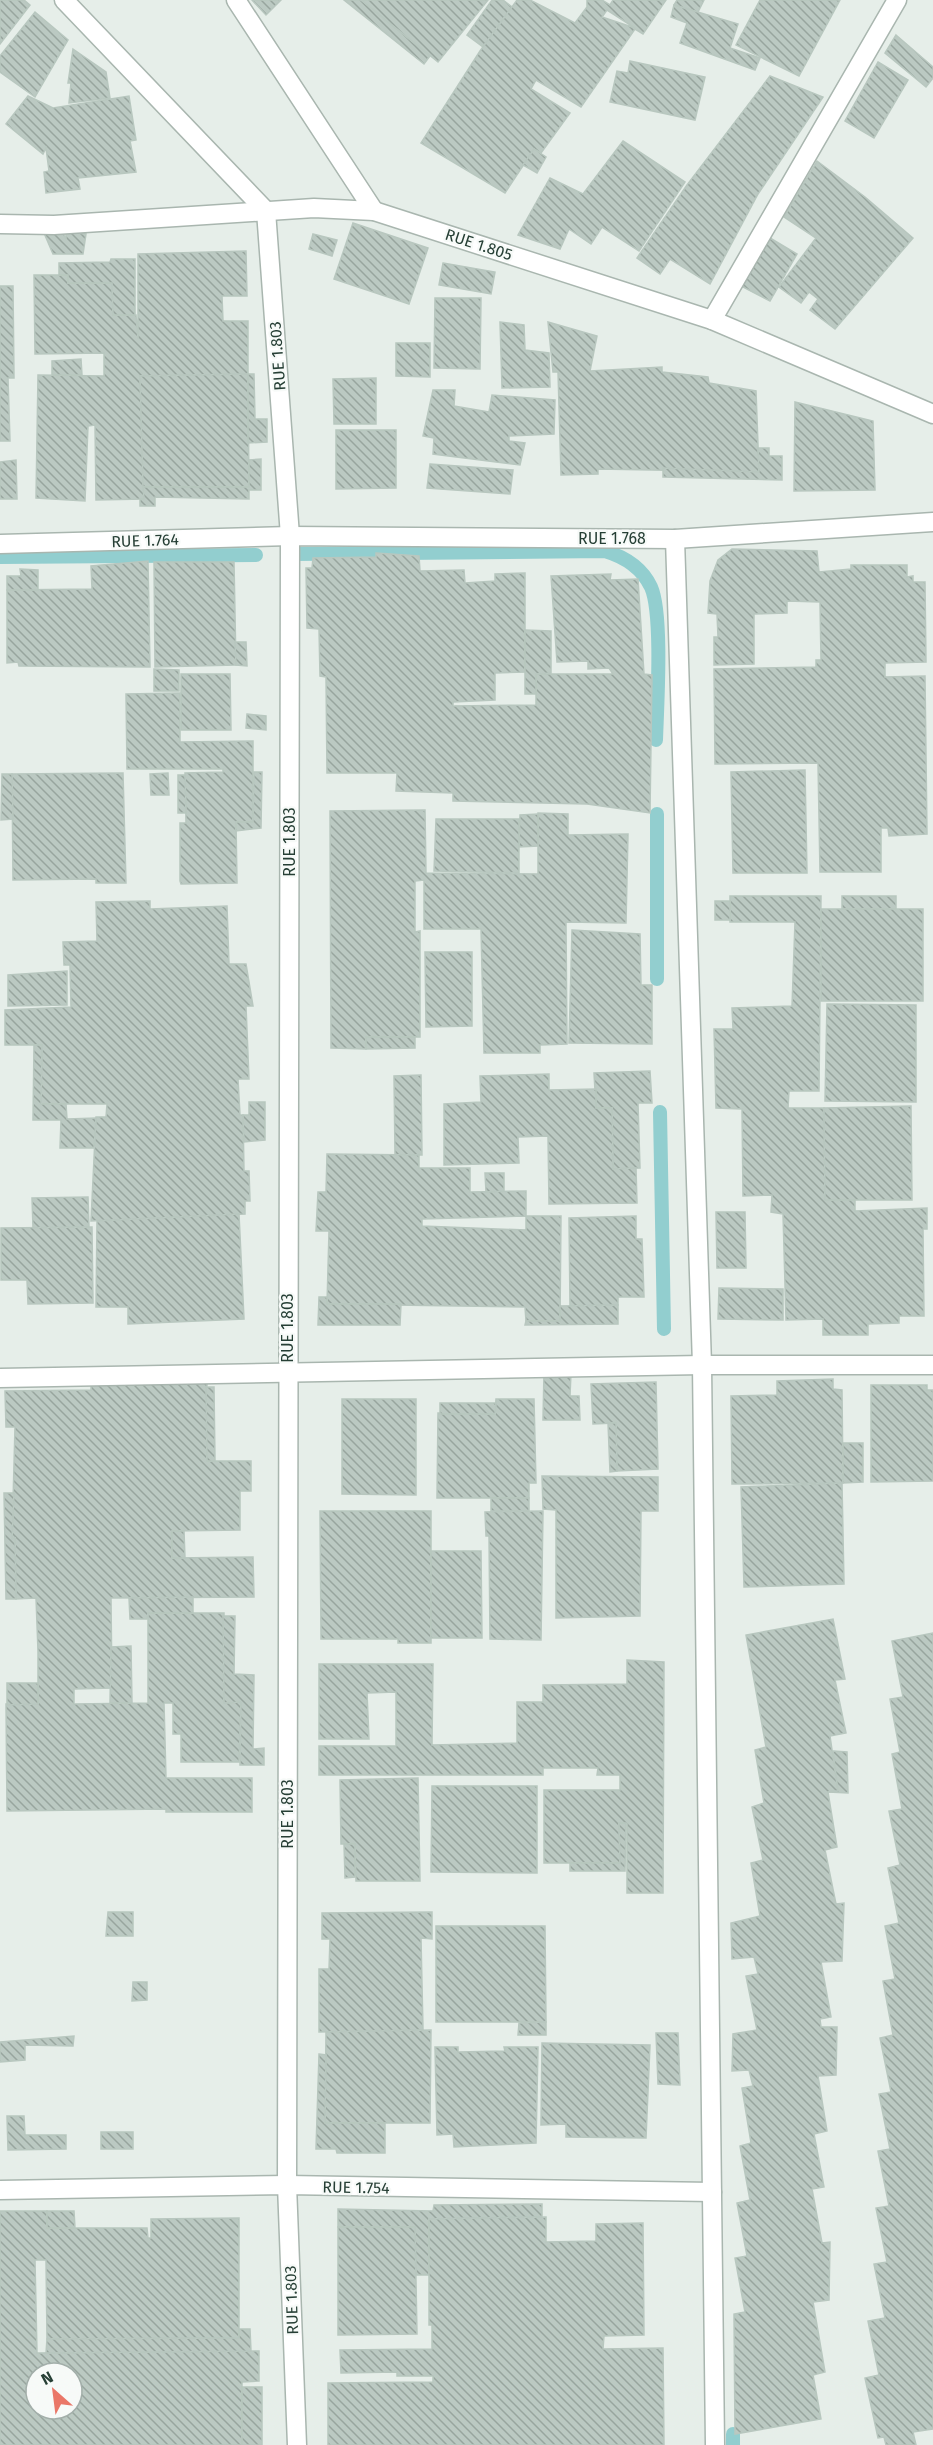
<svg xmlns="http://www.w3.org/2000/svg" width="933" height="2445" viewBox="0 0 933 2445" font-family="'Fira Sans',sans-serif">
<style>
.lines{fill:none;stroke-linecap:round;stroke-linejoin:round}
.stream{stroke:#92cecf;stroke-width:14}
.building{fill:url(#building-back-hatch);stroke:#b8c7bf;stroke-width:1.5;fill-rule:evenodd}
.minor-casing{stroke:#a9b6af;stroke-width:21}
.minor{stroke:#fff;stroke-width:18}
.labels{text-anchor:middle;stroke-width:4.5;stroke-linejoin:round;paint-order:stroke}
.street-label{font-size:16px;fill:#263f35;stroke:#f7faf8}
</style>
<defs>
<pattern id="building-back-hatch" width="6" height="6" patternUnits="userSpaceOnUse" patternTransform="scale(1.5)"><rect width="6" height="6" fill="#bbc9c2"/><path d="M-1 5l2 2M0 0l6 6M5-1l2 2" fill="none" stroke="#98a59e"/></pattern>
</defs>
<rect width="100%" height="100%" fill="#e6eee9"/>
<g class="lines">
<g class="stream">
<path d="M293,554L605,551C625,557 642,568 651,587C663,614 657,707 656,740"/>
<polyline points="0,557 256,555"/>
<polyline points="657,814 657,979"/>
<polyline points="660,1112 664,1329"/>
<polyline points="733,2434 733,2445"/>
</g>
</g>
<g class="building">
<polygon points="0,0 24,0 30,5 0,44"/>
<polygon points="252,0 281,0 266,15"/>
<polygon points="344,0 361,0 430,56 424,64"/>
<polygon points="361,0 488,0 438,62"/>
<polygon points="492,0 503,0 512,7 483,47 467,35"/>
<path d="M517,0H530L575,23L587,7V0H602L610,5L613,0H666L643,34L635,29L581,107L536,80L531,89L570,113L541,153L534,149L505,193L421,143L480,51ZM607,10L635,28L602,17Z"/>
<polygon points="677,0 704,0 698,12 674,5"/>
<polygon points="760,0 840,0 799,76 736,45"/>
<polygon points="674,5 738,24 730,48 760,58 755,70 680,43 687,23 671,17"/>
<polygon points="35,12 68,40 35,97 0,72 0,56"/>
<polygon points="896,35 933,67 933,78 926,87 885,53"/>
<polygon points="73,49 106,72 110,98 69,103 71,83 68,83"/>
<polygon points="630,61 705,77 695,120 610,102 617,71 628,73"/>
<polygon points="878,62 908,80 874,138 845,121"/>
<polygon points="770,76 823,97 758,194 710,284 670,259 660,274 637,258 687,185"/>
<polygon points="28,96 53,108 129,96 136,140 130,141 136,172 78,178 80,189 46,193 44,172 49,171 46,148 43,154 6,124"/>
<polygon points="623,141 685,182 639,251 602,227 591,244 569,229 560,249 518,235 550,178 583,194"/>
<polygon points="534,149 546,157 537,173 523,165"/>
<polygon points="817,161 865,197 913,238 835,329 810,310 818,299 809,292 801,303 779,287 816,238 784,217"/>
<polygon points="353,223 428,248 409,304 334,279"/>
<polygon points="60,227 66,239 66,232 86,234 83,254 53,254 44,233"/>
<polygon points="313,234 337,240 332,256 309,249"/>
<polygon points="770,238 797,254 770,301 741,286"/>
<polygon points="246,251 247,296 222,296 223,321 248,321 248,374 140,376 144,499 96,500 95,425 88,426 85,501 36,498 38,375 104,376 104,353 35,354 34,275 68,275 68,283 112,283 113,315 136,315 138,339 138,254"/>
<polygon points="111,259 135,259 135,315 113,315 112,283 68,283 68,275 59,275 59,263 110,262"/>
<polygon points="443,263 495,272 491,294 439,285"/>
<polygon points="0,286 13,286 14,378 8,378 10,441 0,441"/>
<polygon points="435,298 481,298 480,369 434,368"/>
<polygon points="500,322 524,325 525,350 549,353 550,387 502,388"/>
<polygon points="548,322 597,336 590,371 662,367 662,372 708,377 709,383 756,391 759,472 598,469 598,474 561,475 558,372 553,372"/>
<polygon points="396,343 430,343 430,377 396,376"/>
<polygon points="81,359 82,375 52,375 52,361"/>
<polygon points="248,374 249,487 143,487 140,376"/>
<polygon points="248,374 254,374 255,419 267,419 267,442 248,443"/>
<polygon points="376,378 376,424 334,424 333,379"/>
<polygon points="433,390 455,390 454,406 489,412 492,395 555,400 554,434 509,436 509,441 525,443 520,465 433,454 434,438 423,436"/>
<polygon points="795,402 873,421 875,490 794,491"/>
<polygon points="336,430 396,430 396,488 336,489"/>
<polygon points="758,448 769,448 769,456 782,456 782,480 663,477 663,468 759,472"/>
<polygon points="261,459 261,490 249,490 249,499 155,497 155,506 140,506 140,499 144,499 143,487 249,487 249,460"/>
<polygon points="16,460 17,499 0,499 0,462"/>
<polygon points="430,464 513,470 510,494 427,488"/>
<polygon points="732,549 817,551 819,572 851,569 851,565 907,565 907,577 913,576 913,582 925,582 926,662 885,663 885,677 925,676 927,834 889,836 888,828 881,828 881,872 820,872 818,763 715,764 714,669 816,667 816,660 821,660 820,602 787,601 787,613 754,614 754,664 714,665 714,637 718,637 717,614 708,613 710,581 718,560"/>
<polygon points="376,553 419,556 420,571 464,570 465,583 495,581 495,574 525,573 525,672 495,673 495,700 453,702 453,706 536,705 536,674 613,674 609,668 588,669 588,661 557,662 551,576 611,574 610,580 638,579 644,674 652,675 650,813 587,804 453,801 453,793 396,791 397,773 327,773 326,677 320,676 319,629 307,628 306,568 312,568 313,558 376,557"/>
<polygon points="148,561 150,667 19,666 18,662 7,663 7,590 92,589 91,566"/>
<polygon points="154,562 234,562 236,665 155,667"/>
<polygon points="20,569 38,570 38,590 7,590 7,576 21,576"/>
<polygon points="525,630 551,631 551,673 536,674 536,694 525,694"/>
<polygon points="235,642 246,642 247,666 236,665"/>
<polygon points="154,669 179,670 179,691 154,691"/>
<polygon points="181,674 230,674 231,730 181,730"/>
<polygon points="180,693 180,742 253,741 253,822 236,822 237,883 181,884 180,881 180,823 186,823 185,773 223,772 223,769 127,769 126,694"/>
<polygon points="247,714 266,716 266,730 246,728"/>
<polygon points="805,770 807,873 733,873 731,772"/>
<polygon points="254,772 262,772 261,828 236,831 236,822 253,822"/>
<polygon points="123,773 126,883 96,883 96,879 13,880 12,774"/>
<polygon points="168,773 169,795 151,795 150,774"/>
<polygon points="2,774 12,774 13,819 1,820"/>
<polygon points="178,775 185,775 186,813 178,813"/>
<polygon points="425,810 426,873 538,874 538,813 568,814 568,835 628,834 626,923 566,922 567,1044 540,1045 540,1053 484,1053 481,929 424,929 424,880 415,881 415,932 420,931 420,1037 366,1037 366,1049 331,1048 330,811"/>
<polygon points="538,814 538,846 519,847 520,815"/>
<polygon points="436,819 519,819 519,873 434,871"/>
<polygon points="730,896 821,896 819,1091 789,1091 788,1108 824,1108 825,1200 855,1199 855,1211 927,1208 927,1229 923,1229 924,1316 899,1316 899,1323 868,1324 868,1335 823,1335 823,1319 786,1320 783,1214 771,1212 772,1195 743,1196 742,1109 716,1108 714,1029 733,1029 732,1008 792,1006 795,922 730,922"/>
<rect x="842" y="896" width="54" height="13"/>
<polygon points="150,901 150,909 227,906 229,964 246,964 253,1006 246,1006 249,1079 238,1079 240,1115 243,1115 244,1171 249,1171 250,1201 245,1201 245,1214 91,1221 96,1117 106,1117 107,1104 41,1104 42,1045 5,1045 5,1010 71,1007 70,965 64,965 63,942 97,941 96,902"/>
<rect x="715" y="901" width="15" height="19"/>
<rect x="821" y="909" width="102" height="92"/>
<polygon points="572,930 640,934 641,985 652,985 652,1044 569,1043"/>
<polygon points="425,952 472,952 472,1026 426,1027"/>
<polygon points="67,971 67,1005 8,1006 8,975"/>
<polygon points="827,1004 916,1005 916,1102 825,1101"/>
<polygon points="366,1037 415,1037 415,1048 366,1049"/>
<polygon points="34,1045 42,1045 41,1104 66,1104 67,1119 96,1118 94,1148 60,1148 61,1120 33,1120"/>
<polygon points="650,1071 652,1103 638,1103 640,1168 613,1169 612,1108 596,1108 594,1073"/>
<polygon points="549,1074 549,1090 596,1089 596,1108 612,1108 613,1169 636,1168 637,1203 549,1204 548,1136 518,1137 519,1163 444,1165 444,1104 481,1102 480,1076"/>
<polygon points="421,1075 422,1155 395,1155 394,1076"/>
<polygon points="249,1102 265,1102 265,1140 244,1142 243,1115 249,1115"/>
<polygon points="911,1106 912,1200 825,1200 824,1108"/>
<path d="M327,1154L419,1155V1168H470V1192L526,1191V1216H561L560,1321H526L525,1307L327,1304L329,1231H316L318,1192H326ZM526,1216V1230L422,1226V1219Z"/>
<polygon points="485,1173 504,1173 504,1191 486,1192"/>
<polygon points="88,1197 89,1227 33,1228 32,1198"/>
<polygon points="716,1212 745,1212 746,1268 717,1268"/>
<polygon points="239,1214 244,1319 128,1324 128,1307 96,1307 97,1221"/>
<polygon points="636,1216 636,1239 642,1239 644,1297 618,1297 618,1305 570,1306 569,1218"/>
<polygon points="92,1227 93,1303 28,1304 27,1280 1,1280 1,1228"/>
<polygon points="719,1288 783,1289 783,1320 718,1319"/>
<polygon points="319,1297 327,1297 327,1304 401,1304 400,1325 318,1325"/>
<polygon points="618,1305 618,1324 525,1325 526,1321 560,1321 560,1306"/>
<polygon points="544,1372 571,1373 570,1396 579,1396 580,1420 543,1420"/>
<polygon points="833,1379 833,1389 842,1390 843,1483 732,1484 731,1396 777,1395 777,1381"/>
<polygon points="656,1382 658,1469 617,1471 616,1423 593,1424 591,1384"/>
<polygon points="207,1383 207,1461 251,1461 251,1491 240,1491 240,1530 172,1531 172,1558 253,1557 254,1597 111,1598 112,1688 74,1689 74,1704 148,1703 148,1613 224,1613 224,1703 241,1702 239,1762 181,1762 181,1734 173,1734 173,1703 164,1703 166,1778 252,1778 252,1812 166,1812 166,1809 7,1811 6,1704 38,1704 38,1651 36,1598 16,1599 15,1538 12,1539 15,1427 6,1427 5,1391 91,1390 91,1384"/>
<polygon points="871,1385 927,1385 927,1390 933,1390 933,1481 871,1482"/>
<polygon points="206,1387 214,1387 215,1461 207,1461"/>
<polygon points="342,1399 416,1399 416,1495 342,1494"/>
<polygon points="496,1399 534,1399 536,1483 529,1483 529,1498 437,1498 438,1413 495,1414"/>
<polygon points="440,1403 496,1403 495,1414 440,1414"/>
<polygon points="608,1423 616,1423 617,1471 610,1472"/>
<polygon points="843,1443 863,1443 863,1482 843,1483"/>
<polygon points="542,1476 658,1477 658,1511 641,1511 640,1616 556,1618 556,1510 543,1509"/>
<polygon points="842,1483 844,1584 744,1587 741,1487"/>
<polygon points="4,1493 14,1493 12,1539 15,1538 16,1599 6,1599"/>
<rect x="491" y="1498" width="38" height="13"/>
<polygon points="320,1511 431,1511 431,1643 398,1643 398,1639 321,1639"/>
<polygon points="543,1511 541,1640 490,1639 489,1536 486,1536 485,1512"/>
<polygon points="172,1531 184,1531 185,1558 172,1558"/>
<polygon points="431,1551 481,1551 482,1638 431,1638"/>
<polygon points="193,1597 193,1613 148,1613 147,1619 130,1619 129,1598"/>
<polygon points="223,1616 235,1616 234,1674 254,1675 253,1749 264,1748 264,1765 240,1765 241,1702 224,1703"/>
<polygon points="833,1619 845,1679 835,1680 846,1733 830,1736 838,1791 828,1792 837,1847 825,1850 836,1904 844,1903 842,1961 821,1962 831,2017 820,2019 821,2027 837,2027 836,2075 818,2076 827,2131 814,2134 824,2187 812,2189 822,2243 830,2242 829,2300 813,2302 825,2372 813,2375 821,2419 735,2434 734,2314 745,2312 735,2258 747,2256 737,2203 750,2200 740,2146 751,2143 742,2088 753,2086 749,2070 732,2071 733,2034 757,2030 746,1976 758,1974 754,1957 732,1959 731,1923 760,1916 751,1863 763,1860 752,1807 764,1803 755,1750 766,1747 746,1635"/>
<polygon points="933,1633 933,2429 913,2432 916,2445 886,2445 884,2437 878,2438 865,2378 879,2375 868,2321 885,2318 874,2264 887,2262 876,2208 889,2206 878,2151 890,2149 879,2094 891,2092 880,2038 893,2035 883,1981 895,1979 885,1926 899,1923 888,1868 900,1865 889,1811 902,1809 892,1754 900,1752 890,1699 903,1697 892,1641"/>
<polygon points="131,1646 132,1703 110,1703 111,1647"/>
<polygon points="627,1660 664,1662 663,1893 627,1893 627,1824 619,1823 620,1863 544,1863 544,1790 620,1790 620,1775 597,1775 598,1768 543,1768 543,1775 319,1775 319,1746 396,1746 396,1692 367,1693 369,1739 319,1739 319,1664 433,1664 432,1745 517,1743 517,1702 543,1702 543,1685 627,1684"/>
<polygon points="7,1683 38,1683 38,1704 7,1705"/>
<polygon points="833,1751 847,1752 848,1793 828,1792 838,1791"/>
<polygon points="418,1778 420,1881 356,1881 355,1844 341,1844 340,1780"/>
<polygon points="432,1786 537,1786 537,1873 431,1872"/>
<polygon points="619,1823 626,1823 625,1871 570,1871 570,1863 620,1863"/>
<polygon points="344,1844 355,1844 355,1877 345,1878"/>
<polygon points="108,1912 133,1912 133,1936 106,1936"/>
<polygon points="432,1912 432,1939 421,1938 423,2030 319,2032 319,1969 329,1969 330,1939 322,1939 322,1913"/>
<polygon points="436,1926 545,1926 546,2022 436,2022"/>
<polygon points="133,1982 147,1982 147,2000 132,2001"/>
<polygon points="546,2022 546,2035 518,2035 519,2023"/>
<polygon points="431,2030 430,2123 325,2123 326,2032"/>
<polygon points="656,2033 678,2033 680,2085 658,2084"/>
<polygon points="74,2036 73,2046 25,2045 25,2060 0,2062 0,2042"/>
<polygon points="542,2043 650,2045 646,2138 566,2137 566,2124 541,2125"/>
<polygon points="435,2047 458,2047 458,2052 505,2051 504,2047 538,2047 536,2143 454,2147 453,2134 437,2135"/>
<polygon points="319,2054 326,2055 325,2123 385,2123 385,2153 337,2153 336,2149 316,2149"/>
<polygon points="7,2116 24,2116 25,2135 66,2135 66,2149 8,2150"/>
<rect x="101" y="2132" width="32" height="17"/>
<polygon points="542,2204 542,2217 429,2219 429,2275 416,2275 415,2227 338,2227 338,2209 433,2211 434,2205"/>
<path d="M0,2211H47V2228H147L148,2238H151V2219L239,2218V2338L47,2339L46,2260H35L37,2353L259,2351V2381L242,2382V2445H0ZM36,2373H72V2409H36Z"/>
<polygon points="47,2211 74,2211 75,2228 47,2228"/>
<polygon points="546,2217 546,2242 596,2241 596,2224 643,2223 644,2335 604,2336 603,2349 663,2348 664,2445 328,2445 328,2383 433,2382 433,2376 397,2376 397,2372 341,2373 340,2350 432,2349 432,2325 429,2325 429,2219"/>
<polygon points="338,2227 415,2227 417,2334 338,2335"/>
<polygon points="239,2329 250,2329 251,2351 46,2353 47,2339 239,2338"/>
<rect x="242" y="2387" width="20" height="58"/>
</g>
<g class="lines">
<g class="minor-casing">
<g id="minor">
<polyline points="64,0 266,211 290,536 287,2185 297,2445"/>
<polyline points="236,0 374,211"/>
<polyline points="0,224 54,225 314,208 374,211 712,320 933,414"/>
<polyline points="712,320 897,0"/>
<polyline points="675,539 702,1365 715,2445"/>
<polyline points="0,544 290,536 675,539 933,522"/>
<polyline points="0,1378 702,1365 933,1365"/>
<polyline points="0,2190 287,2185 712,2192"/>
</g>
</g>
<use href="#minor" class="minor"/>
</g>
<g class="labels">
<g class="street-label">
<text transform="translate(479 244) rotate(18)" y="6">RUE 1.805</text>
<text transform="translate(277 356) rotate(-94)" y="6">RUE 1.803</text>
<text x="612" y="544">RUE 1.768</text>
<text transform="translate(145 540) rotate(-2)" y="6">RUE 1.764</text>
<text transform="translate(289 842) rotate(-90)" y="6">RUE 1.803</text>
<text transform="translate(287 1328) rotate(-90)" y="6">RUE 1.803</text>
<text transform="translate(287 1814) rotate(-90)" y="6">RUE 1.803</text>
<text transform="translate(356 2187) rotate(1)" y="6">RUE 1.754</text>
<text transform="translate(291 2300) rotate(-92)" y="6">RUE 1.803</text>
</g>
</g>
<g transform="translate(54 2391) rotate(332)"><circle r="28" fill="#f7faf8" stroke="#a3afaa" stroke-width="1.5"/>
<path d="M0-4.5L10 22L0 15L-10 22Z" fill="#ea7768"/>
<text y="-9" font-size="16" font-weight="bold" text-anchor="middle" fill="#263f35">N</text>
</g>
</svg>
